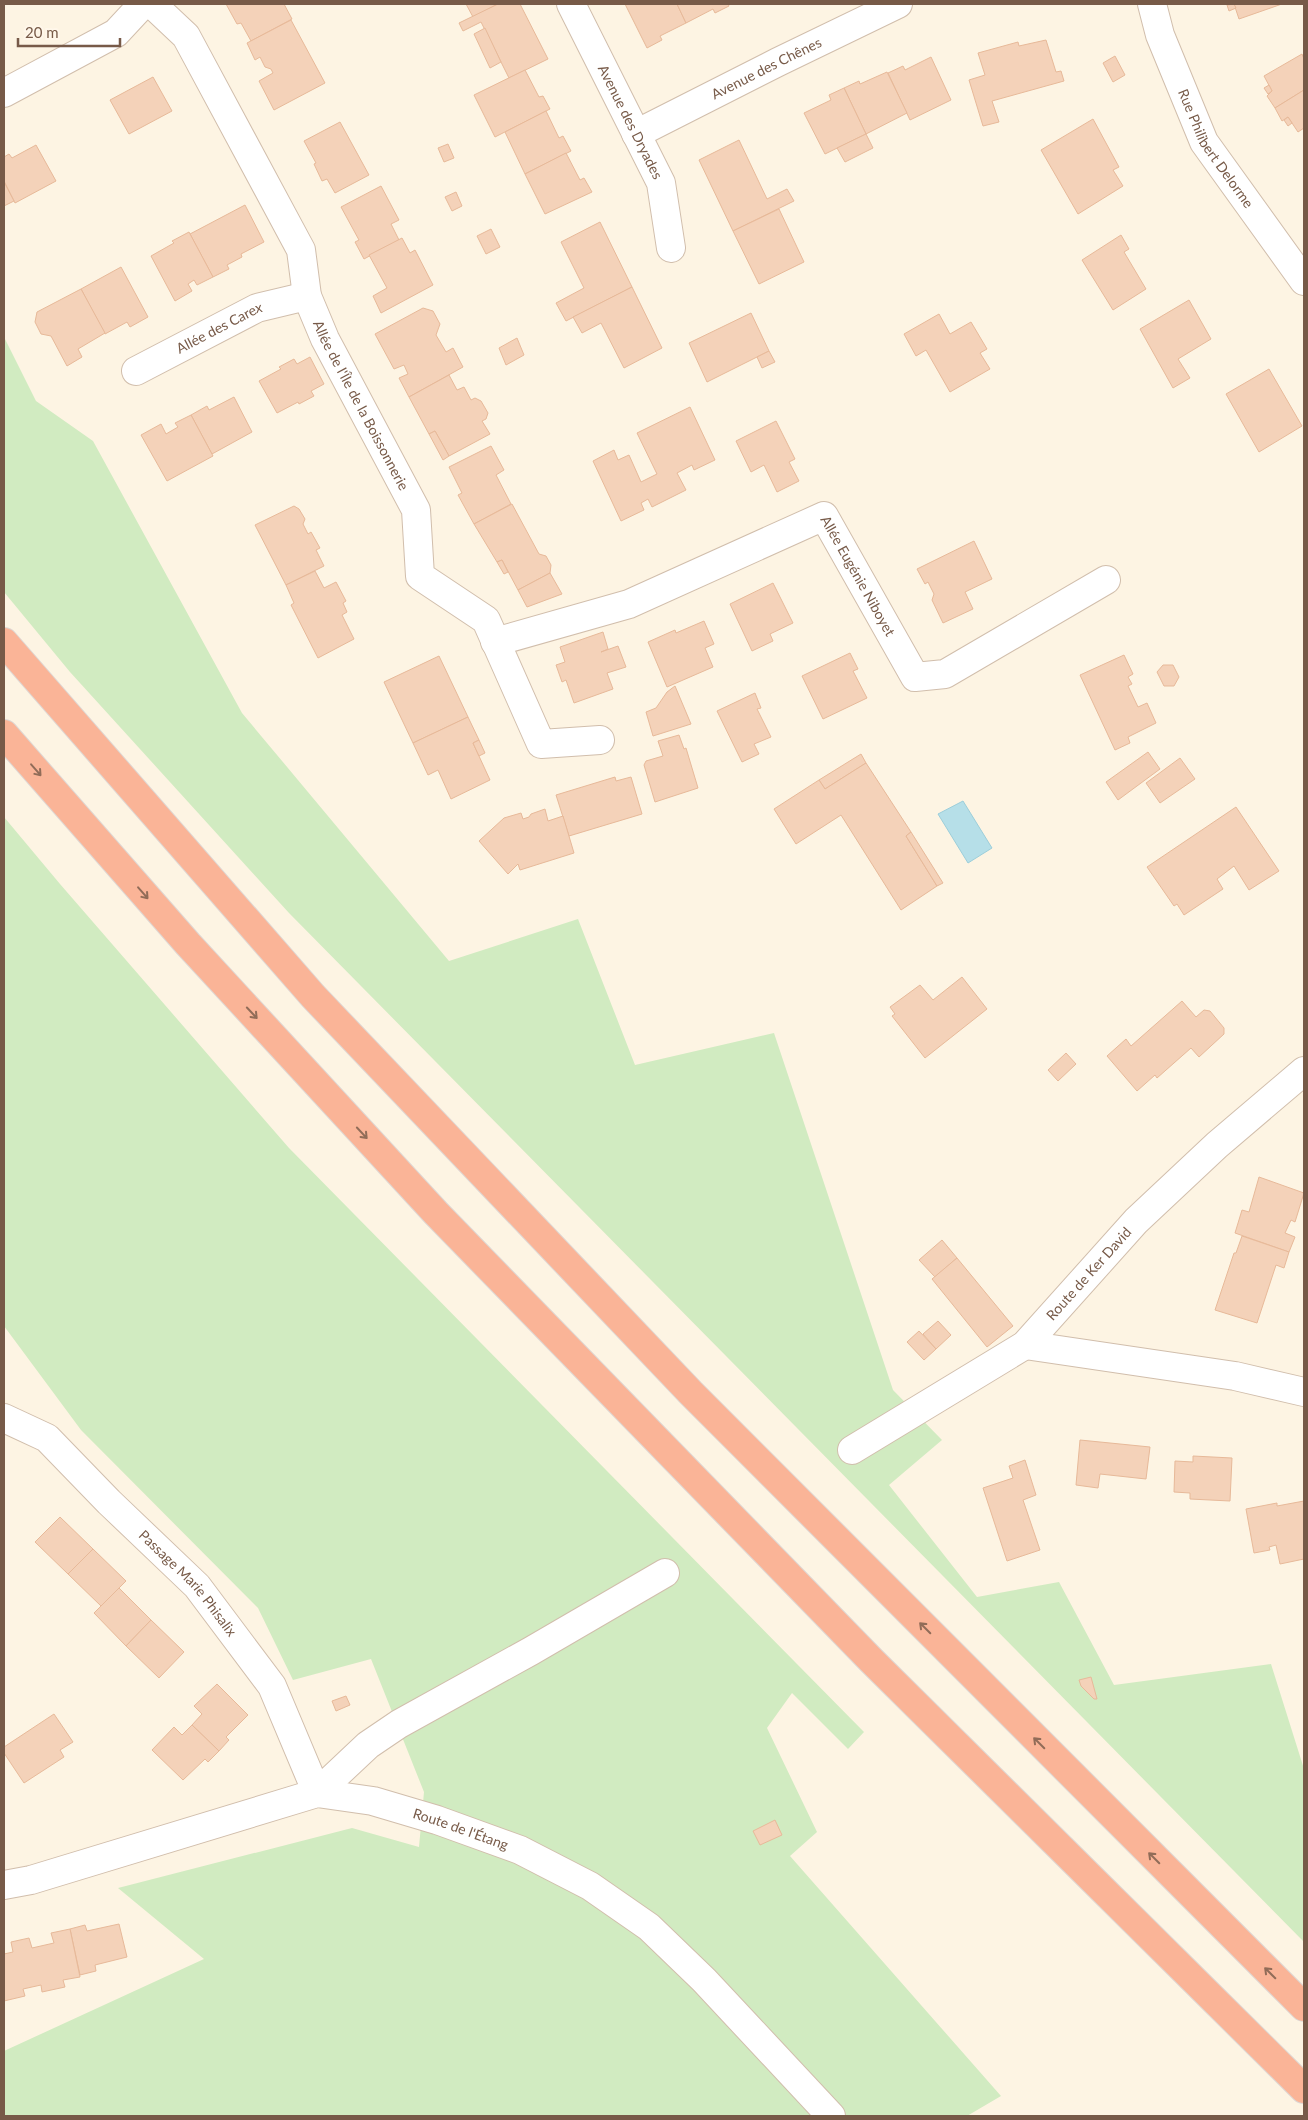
<svg xmlns="http://www.w3.org/2000/svg" width="1308" height="2120" viewBox="0 0 1308 2120" font-family="Lato,sans-serif">
<style>
.green{fill:#d1ebc1}
.water{fill:#b6dfe8;stroke:#9cceda}
.building{fill:#f4d2b9;stroke:#e7b999}
.lines{fill:none;stroke-linecap:round;stroke-linejoin:round}
.minor-casing{stroke:#d1beac;stroke-width:30}
.highway-casing{stroke:#ded7d3;stroke-width:30}
.minor{stroke:#fff;stroke-width:28}
.highway{stroke:#fab497;stroke-width:28}
.oneway{stroke:#916c58}
.labels{text-anchor:middle;stroke-width:4;stroke-linejoin:round;paint-order:stroke}
.street-label{font-size:14px;fill:#775a48;stroke:#fff7ea}
</style>
<rect width="100%" height="100%" fill="#fdf4e3"/>
<g class="green">
<polygon points="4,337 36,401 93,441 242,713 449,961 578,919 635,1065 774,1033 893,1390 942,1440 889,1485 977,1597 1059,1582 1114,1685 1271,1664 1304,1769 1304,1942 289,913 70,672 4,592"/>
<polygon points="4,817 60,884 289,1148 864,1732 848,1749 792,1693 767,1728 817,1832 790,1856 1001,2096 967,2116 4,2116 4,2051 204,1959 118,1888 352,1828 419,1847 424,1792 371,1659 293,1680 258,1608 81,1430 4,1326"/>
</g>
<polygon class="water" points="963,801 992,848 968,863 938,814"/>
<g class="building">
<polygon points="226,4 284,4 292,19 251,41 241,23 237,24"/>
<polygon points="466,4 498,4 473,17"/>
<polygon points="498,4 520,4 548,59 509,78 481,22 463,31 459,23"/>
<polygon points="625,4 677,4 686,23 660,36 662,40 647,48"/>
<polygon points="677,4 728,4 729,6 715,13 713,9 686,23"/>
<polygon points="1234,4 1282,4 1239,19"/>
<polygon points="1234,4 1236,8 1229,11 1227,5"/>
<polygon points="291,20 325,83 274,110 259,81 273,73 271,69 265,67 260,57 255,60 247,43"/>
<polygon points="485,28 501,62 490,68 474,34"/>
<polygon points="1046,40 1056,72 1061,71 1064,81 992,101 999,122 983,126 969,80 985,75 978,53 1018,42 1019,46"/>
<polygon points="1302,54 1304,59 1304,90 1275,108 1267,96 1272,91 1264,76"/>
<polygon points="1115,56 1125,75 1113,82 1103,63"/>
<polygon points="931,57 951,100 910,120 888,73 903,66 905,70"/>
<polygon points="525,70 539,97 543,96 550,109 495,137 474,95"/>
<polygon points="887,72 907,113 866,134 844,88 859,81 860,84"/>
<polygon points="153,77 172,111 129,134 110,100"/>
<polygon points="1269,85 1272,91 1268,94 1264,88"/>
<polygon points="844,88 866,134 825,154 804,113 831,100 829,95"/>
<polygon points="1304,90 1304,128 1298,132 1288,117 1282,121 1275,108"/>
<polygon points="546,111 559,138 563,136 571,151 525,174 505,132"/>
<polygon points="1288,117 1292,123 1288,126 1284,120"/>
<polygon points="1093,119 1119,167 1113,170 1123,186 1078,214 1041,150"/>
<polygon points="340,122 369,175 335,193 327,179 322,181 314,164 316,163 304,141"/>
<polygon points="866,134 873,148 845,162 837,148"/>
<polygon points="739,140 767,199 787,189 794,201 733,231 699,160"/>
<polygon points="448,144 454,158 444,162 438,148"/>
<polygon points="36,145 56,181 15,203 4,181 4,157 9,154 12,158"/>
<polygon points="566,153 580,180 584,178 592,192 545,214 525,174"/>
<polygon points="4,182 14,201 4,206"/>
<polygon points="381,186 399,220 391,224 399,240 364,259 355,242 359,240 341,207"/>
<polygon points="456,192 462,206 452,211 445,197"/>
<polygon points="245,205 264,242 241,254 242,257 227,265 229,269 213,277 190,234"/>
<polygon points="779,209 804,262 759,284 733,231"/>
<polygon points="600,222 632,287 566,321 556,303 584,288 561,242"/>
<polygon points="491,229 500,247 486,254 477,236"/>
<polygon points="189,232 213,277 197,285 194,280 188,284 192,291 175,301 151,256 174,243 172,241"/>
<polygon points="1121,235 1129,249 1124,252 1146,289 1113,310 1082,260"/>
<polygon points="402,238 410,253 415,250 433,285 381,313 373,296 387,288 369,255"/>
<polygon points="121,267 148,317 130,327 127,322 105,334 81,289"/>
<polygon points="632,287 662,348 624,368 601,323 582,333 573,317"/>
<polygon points="81,289 105,333 78,349 82,357 67,366 51,336 41,334 35,322 37,312"/>
<polygon points="1189,300 1211,339 1178,359 1190,378 1173,388 1140,329"/>
<polygon points="423,308 433,311 440,324 436,335 446,352 453,348 463,367 409,397 399,378 408,374 404,365 394,369 375,334"/>
<polygon points="751,313 769,351 707,382 689,343"/>
<polygon points="939,314 950,334 971,322 987,349 980,353 990,369 950,392 926,350 916,356 904,334"/>
<polygon points="517,338 524,355 506,365 499,348"/>
<polygon points="769,351 775,362 762,368 757,357"/>
<polygon points="310,357 324,384 311,391 314,396 299,404 298,402 277,413 259,381 281,369 279,367 294,359 297,364"/>
<polygon points="1269,369 1302,426 1259,452 1226,394"/>
<polygon points="449,375 457,390 464,387 471,400 475,398 481,401 488,413 486,419 482,421 490,434 449,456 435,431 429,434 409,397"/>
<polygon points="234,397 252,432 212,454 191,415 207,406 209,410"/>
<polygon points="690,407 715,460 694,470 692,465 677,473 686,490 652,507 648,499 641,503 644,510 621,521 593,461 614,450 618,460 629,455 641,482 657,474 637,433"/>
<polygon points="191,415 213,456 167,481 141,435 161,424 166,434 178,427 175,423"/>
<polygon points="776,421 795,459 789,462 799,481 777,492 764,465 751,472 736,441"/>
<polygon points="435,431 449,456 443,460 429,434"/>
<polygon points="491,446 504,470 496,475 511,504 474,524 458,495 462,493 449,467"/>
<polygon points="512,504 539,554 546,556 551,565 550,573 518,590 502,560 497,562 474,524"/>
<polygon points="294,506 299,509 305,519 303,524 308,534 311,532 320,548 316,550 324,566 286,585 255,525"/>
<polygon points="974,541 992,579 965,592 973,609 943,623 932,600 934,594 928,582 925,584 917,569"/>
<polygon points="502,560 508,572 504,574 497,562"/>
<polygon points="315,571 324,588 336,582 346,601 343,603 347,612 342,615 354,639 318,658 291,605 294,603 286,585"/>
<polygon points="550,573 562,594 527,607 518,590"/>
<polygon points="773,583 793,623 770,634 773,641 752,651 730,604"/>
<polygon points="704,621 714,644 705,648 713,667 667,687 648,642 675,630 676,633"/>
<polygon points="603,632 608,649 601,652 618,646 626,667 607,673 613,689 574,703 566,680 562,682 556,665 565,662 560,647"/>
<polygon points="850,653 858,669 853,671 867,698 823,719 802,676"/>
<polygon points="1124,655 1133,674 1128,677 1132,684 1128,686 1138,707 1147,703 1156,723 1128,737 1130,743 1115,750 1080,675"/>
<polygon points="439,656 468,717 413,743 384,682"/>
<polygon points="1163,665 1173,665 1179,677 1174,686 1164,686 1157,672"/>
<polygon points="675,686 691,724 653,736 646,712 656,708 667,692"/>
<polygon points="755,693 761,708 757,709 771,737 754,744 759,754 742,762 717,711"/>
<polygon points="468,717 479,740 473,743 490,780 451,799 438,770 428,775 413,743"/>
<polygon points="679,735 684,749 686,748 698,788 655,802 644,765 646,761 663,756 658,741"/>
<polygon points="479,740 485,753 479,756 473,743"/>
<polygon points="1148,752 1160,769 1118,800 1106,782"/>
<polygon points="861,754 866,763 825,789 819,780"/>
<polygon points="1180,758 1195,779 1160,803 1146,783"/>
<polygon points="866,763 911,832 906,836 937,886 901,910 841,815 796,844 774,809 819,780 825,789"/>
<polygon points="615,777 616,781 631,777 642,814 569,836 556,795"/>
<polygon points="1236,807 1279,871 1249,890 1234,866 1217,879 1223,889 1184,915 1177,904 1174,906 1147,867"/>
<polygon points="545,809 548,821 563,816 574,853 520,870 518,864 508,874 479,841 504,818 521,813 523,819 529,817 531,814"/>
<polygon points="911,832 943,883 937,886 906,836"/>
<polygon points="962,977 987,1009 925,1058 892,1016 895,1014 890,1007 920,985 933,1000"/>
<polygon points="1182,1001 1196,1017 1204,1010 1210,1011 1224,1028 1224,1034 1199,1057 1191,1048 1157,1078 1155,1075 1137,1091 1107,1056 1126,1039 1131,1046"/>
<polygon points="1066,1053 1076,1064 1058,1081 1048,1070"/>
<polygon points="1259,1177 1304,1193 1295,1222 1291,1220 1285,1233 1295,1237 1289,1252 1235,1233 1242,1210 1249,1212"/>
<polygon points="1242,1236 1289,1252 1284,1268 1276,1265 1257,1323 1215,1310 1234,1253 1236,1253"/>
<polygon points="942,1240 957,1258 935,1277 919,1260"/>
<polygon points="957,1258 1013,1326 987,1347 932,1279"/>
<polygon points="938,1321 951,1335 936,1349 923,1334"/>
<polygon points="919,1331 936,1349 924,1360 907,1342"/>
<polygon points="1080,1440 1150,1447 1146,1479 1100,1474 1098,1488 1076,1485"/>
<polygon points="1193,1456 1232,1458 1230,1501 1190,1499 1190,1493 1174,1492 1175,1461 1193,1462"/>
<polygon points="1025,1460 1036,1495 1023,1500 1040,1550 1007,1561 983,1488 1013,1478 1009,1466"/>
<polygon points="1304,1501 1304,1559 1280,1564 1276,1545 1269,1547 1270,1550 1254,1553 1246,1509 1277,1503 1277,1506"/>
<polygon points="60,1517 93,1549 68,1574 35,1542"/>
<polygon points="93,1549 126,1581 101,1606 68,1574"/>
<polygon points="119,1588 151,1620 126,1646 94,1613"/>
<polygon points="151,1620 184,1652 159,1678 126,1646"/>
<polygon points="1091,1677 1097,1699 1094,1699 1081,1686 1079,1680"/>
<polygon points="217,1684 248,1715 226,1737 229,1740 219,1751 192,1725 202,1714 194,1706"/>
<polygon points="346,1696 350,1705 336,1711 332,1701"/>
<polygon points="54,1714 73,1742 60,1750 64,1757 24,1783 4,1753 4,1747"/>
<polygon points="192,1725 219,1751 208,1762 205,1759 183,1780 152,1750 174,1727 182,1735"/>
<polygon points="775,1820 782,1835 760,1845 753,1831"/>
<polygon points="119,1924 127,1957 95,1965 96,1971 80,1975 70,1929 85,1925 87,1931"/>
<polygon points="70,1929 80,1977 63,1980 65,1987 42,1992 41,1985 23,1989 25,1996 4,2001 4,1954 13,1952 11,1942 29,1938 32,1948 54,1943 51,1933"/>
</g>
<g class="lines">
<g class="minor-casing">
<g id="minor">
<path id="s1" d="M152,4L186,36L301,250L307,296L325,339L416,510L420,576L486,620L541,744L600,740"/>
<path id="s2" d="M571,4L661,183L671,248"/>
<path id="s3" d="M1152,4L1160,35L1204,142L1304,281"/>
<polyline points="4,93 116,33 143,4"/>
<path id="s4" d="M636,134L778,62L898,4"/>
<path id="s5" d="M136,371L257,308L307,296"/>
<path id="s6" d="M495,642L629,604L824,516L915,677L945,674L1106,580"/>
<polyline points="1025,1345 1235,1376 1304,1392"/>
<path id="s7" d="M4,1418L47,1438L109,1502L197,1586L272,1686L317,1793L368,1745L399,1724L531,1651L665,1573"/>
<path id="s8" d="M852,1450L1025,1345L1136,1221L1217,1145L1304,1071"/>
<path id="s9" d="M4,1885L31,1880L317,1793L373,1801L437,1820L520,1850L590,1886L649,1927L704,1980L831,2116"/>
</g>
</g>
<g class="highway-casing">
<g id="highway">
<polyline points="4,642 313,996 691,1393 1304,2007"/>
<polyline points="4,734 188,944 436,1213 871,1660 1304,2089"/>
</g>
</g>
<use href="#minor" class="minor"/>
<use href="#highway" class="highway"/>
</g>
<defs><path id="oneway-shaft" d="M-6 0H5M1.5-3L5.5 0L1.5 3" fill="none" stroke-width="1.6" stroke-linecap="round" stroke-linejoin="round" transform="scale(1.25)"/></defs>
<g class="oneway">
<use href="#oneway-shaft" transform="translate(36 770) rotate(49)"/>
<use href="#oneway-shaft" transform="translate(143 893) rotate(49)"/>
<use href="#oneway-shaft" transform="translate(252 1013) rotate(47)"/>
<use href="#oneway-shaft" transform="translate(362 1133) rotate(47)"/>
<use href="#oneway-shaft" transform="translate(925 1628) rotate(-135)"/>
<use href="#oneway-shaft" transform="translate(1039 1743) rotate(-135)"/>
<use href="#oneway-shaft" transform="translate(1154 1858) rotate(-135)"/>
<use href="#oneway-shaft" transform="translate(1270 1973) rotate(-135)"/>
</g>
<g class="labels">
<g class="street-label">
<text dy="5" stroke="none"><textPath href="#s4" startOffset="146">Avenue des Chênes</textPath></text>
<text dy="5" stroke="none"><textPath href="#s2" startOffset="132">Avenue des Dryades</textPath></text>
<text dy="5" stroke="none"><textPath href="#s3" startOffset="159">Rue Philibert Delorme</textPath></text>
<text dy="5" stroke="none"><textPath href="#s5" startOffset="94">Allée des Carex</textPath></text>
<text dy="5" stroke="none"><textPath href="#s1" startOffset="458">Allée de l'Île de la Boissonnerie</textPath></text>
<text dy="5" stroke="none"><textPath href="#s6" startOffset="422">Allée Eugénie Niboyet</textPath></text>
<text dy="5" stroke="none"><textPath href="#s8" startOffset="298">Route de Ker David</textPath></text>
<text dy="5" stroke="none"><textPath href="#s7" startOffset="250">Passage Marie Phisalix</textPath></text>
<text dy="5" stroke="none"><textPath href="#s9" startOffset="475">Route de l'Étang</textPath></text>
</g>
</g>
<rect width="1308" height="2120" fill="none" stroke="#775a48" stroke-width="10"/>
<path d="M18 38v8h102v-8" fill="none" stroke="#775a48" stroke-width="2.5"/>
<text x="25" y="38" font-size="15" fill="#775a48" stroke="#fff7ea" stroke-width="4" paint-order="stroke">20 m</text>
</svg>
